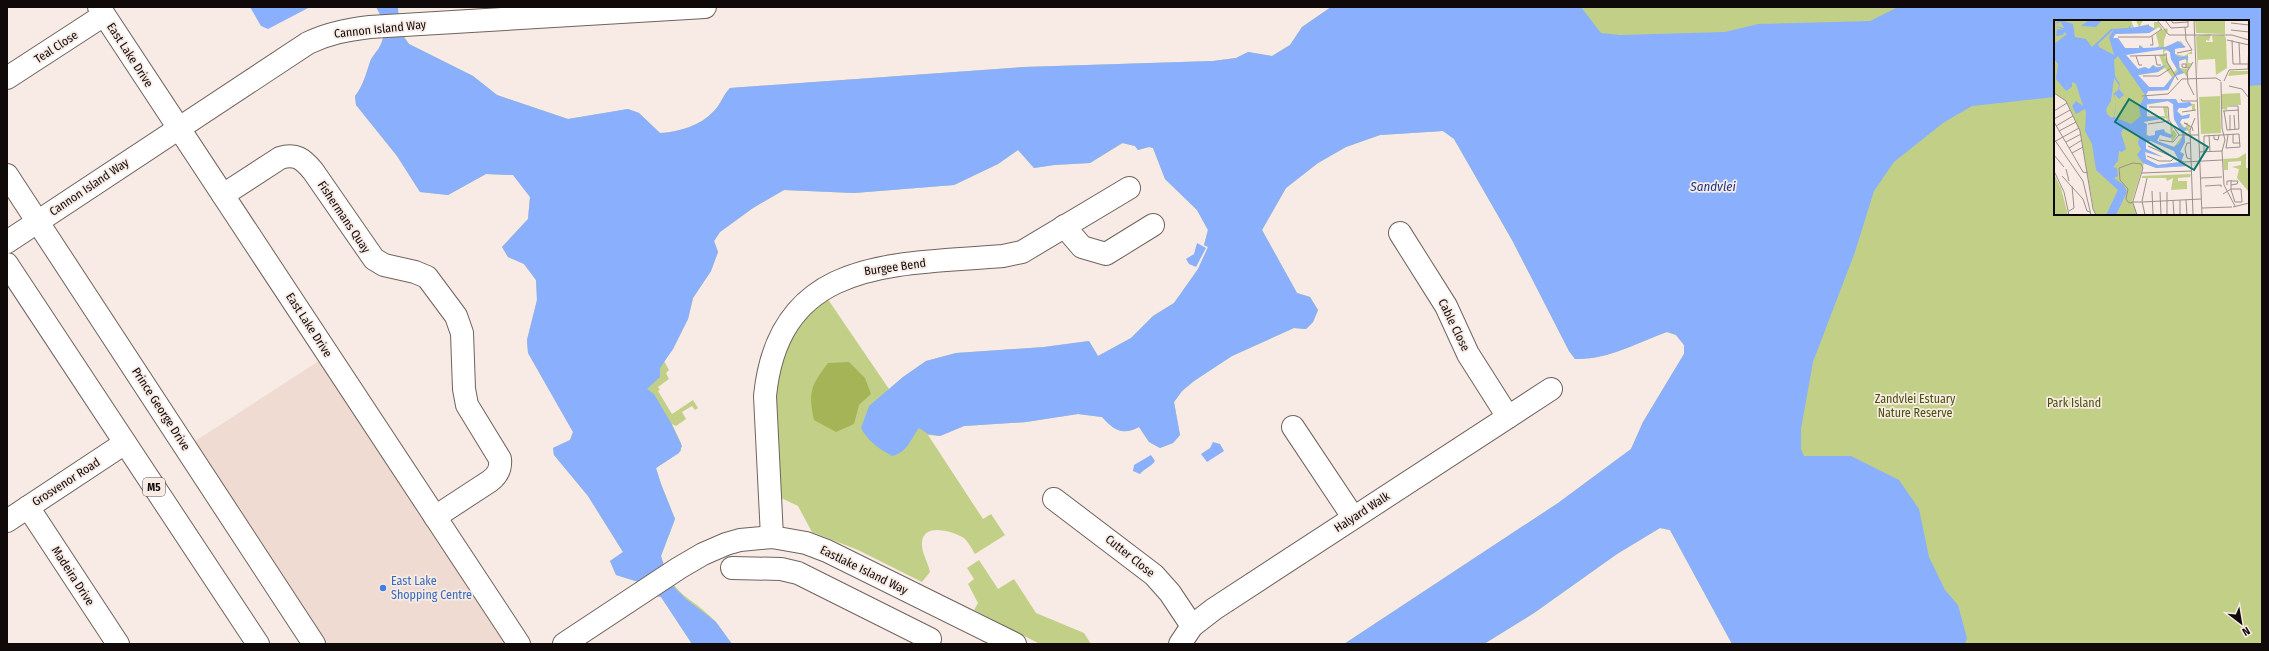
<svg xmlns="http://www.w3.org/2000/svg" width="2269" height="651" viewBox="0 0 2269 651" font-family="'Fira Sans Condensed',sans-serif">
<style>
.built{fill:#f0dbd2}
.green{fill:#c2d087;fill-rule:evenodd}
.forest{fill:#a4b457}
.water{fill:#8aaffd}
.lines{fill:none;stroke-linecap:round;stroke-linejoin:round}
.minor-casing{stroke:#6f635e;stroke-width:24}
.major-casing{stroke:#6f635e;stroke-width:24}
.minor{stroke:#fff;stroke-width:22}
.major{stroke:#fff;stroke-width:22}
.shop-dot{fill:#3f7fe0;stroke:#f8eae4;stroke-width:1.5}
.labels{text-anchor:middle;stroke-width:3.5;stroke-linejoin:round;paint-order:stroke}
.shield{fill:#f8eae4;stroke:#554d4b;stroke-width:1}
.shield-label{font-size:11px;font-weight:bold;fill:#0f0a09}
.street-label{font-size:12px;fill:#0f0a09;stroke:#f8eae4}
.park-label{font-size:12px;fill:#475109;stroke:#f8eae4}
.shop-label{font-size:12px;fill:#366cbe;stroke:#f8eae4;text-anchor:start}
.water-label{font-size:13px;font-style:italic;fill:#15368e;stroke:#f8eae4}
.inset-road{fill:none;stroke:#9b908c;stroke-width:1}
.view{fill:#0f766e;fill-opacity:0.15;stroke:#0f766e;stroke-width:2}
.inset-edge{fill:none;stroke:#0f0a09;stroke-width:2}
</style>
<rect width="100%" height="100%" fill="#f8eae4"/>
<polygon class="built" points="328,355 519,644 314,644 186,447"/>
<g class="green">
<path d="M376,7H398L399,30L409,44L473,76L497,95L568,119L628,109L639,113L660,133C679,132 700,126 714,111C721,104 723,95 730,88L1024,67L1213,61L1236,58L1248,52L1272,56L1290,45L1302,27L1331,7H2262V644H1732L1670,530L1660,528L1617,554L1534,613L1484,644H1344L1558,503L1631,449L1643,422L1684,354V345L1676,335L1667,332C1636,343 1608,360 1575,359L1569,351L1512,240L1454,139L1443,131L1380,135L1346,147L1318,163L1286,188L1262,230L1297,293L1310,297L1318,310L1313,322L1306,329L1294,328L1232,356L1194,381L1182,391L1174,402L1180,435L1173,443L1160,448L1149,442L1139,427C1122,436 1114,430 1102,417L1078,414L1026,422L964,426L940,436L928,435L983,519L991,514L1005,535L975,554C972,549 967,539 962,537C951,531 924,523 922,542C921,552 928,562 930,572L922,582L858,550L812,532L798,506L781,498C777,441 762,376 798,326C806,316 818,307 827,298L889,389L903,377L926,361L956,353L1044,347L1089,341L1098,356L1131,338L1153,316L1174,303L1198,269L1208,247L1204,245L1208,230L1197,210L1165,179L1153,148L1149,147L1138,150L1135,146L1123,143L1090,163L1054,165L1034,168L1018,150L998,164L954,185L854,193L784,190L753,208L720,232L714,241L718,252L711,271L693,298L688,319L673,349L664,361L669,370L666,373L669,379L658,387L660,390L658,391L672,414L693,400L698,408L695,410L692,406L682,412L686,419L676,426L672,424L681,443V451L656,468L661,484L675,519L661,556C673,598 689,594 715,621C721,628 726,637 732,644H692L661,597L653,595L642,583L616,575L610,561L623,552L588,496L554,455L553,448L570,440L573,432L528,353L527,340L537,300L536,280L524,264L508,257L502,247L528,219L530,197L513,175L486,174L448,195L420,192L397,156L356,105L355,96C363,86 366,74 370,62C372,56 377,52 380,46C387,34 383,18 376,7ZM2055,21H2248V214H2055Z"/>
<polygon points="979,560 998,589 1014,579 1036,613 1084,633 1091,644 1040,644 974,610 978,603 968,584 974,579 967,568"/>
</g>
<path class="forest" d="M849,362L865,378L871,394L859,405L854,424L836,432L814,420C808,391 811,386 828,363Z"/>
<g class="water">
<polygon points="250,7 310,7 268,29 261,26"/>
<path d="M376,7H398L399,30L409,44L473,76L497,95L568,119L628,109L639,113L660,133C679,132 700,126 714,111C721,104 723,95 730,88L1024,67L1213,61L1236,58L1248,52L1272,56L1290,45L1302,27L1331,7H1581L1601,33L1620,35L1725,32L1758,24L1870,21L1898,7H2262V85L2248,86V21H2055V97L1972,106L1943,123L1894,162L1874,191L1855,252L1813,362L1801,429V449L1804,456H1851L1899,480L1919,509L1929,557L1945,590L1958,605L1967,638L1965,644H1732L1670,530L1660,528L1617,554L1534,613L1484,644H1344L1558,503L1631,449L1643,422L1684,354V345L1676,335L1667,332C1636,343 1608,360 1575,359L1569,351L1512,240L1454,139L1443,131L1380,135L1346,147L1318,163L1286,188L1262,230L1297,293L1310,297L1318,310L1313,322L1306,329L1294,328L1232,356L1194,381L1182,391L1174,402L1180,435L1173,443L1160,448L1149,442L1139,427C1122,436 1114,430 1102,417L1078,414L1026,422L964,426L940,436L928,434L919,428C910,440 908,452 892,456C879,449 868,441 861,428L869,406L903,377L926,361L956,353L1044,347L1089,341L1098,356L1131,338L1153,316L1174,303L1198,269L1208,247L1204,245L1208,230L1197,210L1165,179L1153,148L1149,147L1138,150L1135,146L1122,143L1090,163L1054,165L1034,168L1018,150L998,164L954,185L854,193L784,190L753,208L720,232L714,241L718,252L711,271L693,298L688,319L673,349L660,368V377L647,389L654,394L671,423L682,446L679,453L656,468L661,484L675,519L661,556L665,569L673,586L686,599L716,622L732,644H692L661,597L653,595L642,583L616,575L610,561L623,552L588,496L554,455L553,448L570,440L573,432L528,353L527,340L537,300L536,280L524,264L508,257L502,247L528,219L530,197L513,175L486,174L448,195L420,192L397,156L356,105L355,96C363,86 366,74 370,62C372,56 377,52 380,46C387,34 383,18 376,7Z"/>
<polygon points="1197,243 1206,248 1196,267 1189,264 1186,259 1194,254"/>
<polygon points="1213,442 1220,444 1224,451 1207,462 1201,454 1210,448"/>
<path d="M1151,455L1155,461C1152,466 1144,469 1140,474L1133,471L1134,465Z"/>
</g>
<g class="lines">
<g class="minor-casing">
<g id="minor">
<polyline points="99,7 519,644"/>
<polyline points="7,78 104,15"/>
<path d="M223,195L280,158C296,153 303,159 313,171L374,259L384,265L415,272L427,277L456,316L462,333L464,389L467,405L500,459C501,469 498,475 490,481L435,517"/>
<polyline points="1064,226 1082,247 1106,254 1153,225"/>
<polyline points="1400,233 1446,306 1468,354 1508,417"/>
<path d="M7,242L308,43C329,33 347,30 370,27L705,7"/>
<polyline points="1293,427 1353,517"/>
<polyline points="1054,499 1154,575 1170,593 1192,626"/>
<polyline points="28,507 118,644"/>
<polyline points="7,521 125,443"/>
<path d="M772,537L765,396C779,256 896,265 1003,256L1022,252L1129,188"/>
<polyline points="732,568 781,569 798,573 930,639"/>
<polyline points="564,644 679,568 703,554 726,544 740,540 772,537 806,543 827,551 1015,644"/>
<polyline points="1180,644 1192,626 1214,609 1551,389"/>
</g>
</g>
<g class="major-casing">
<g id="major">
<polyline points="7,175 314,644"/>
<polyline points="7,264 258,644"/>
</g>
</g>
<use href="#minor" class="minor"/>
<use href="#major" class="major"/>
</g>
<circle class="shop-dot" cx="383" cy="588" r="4"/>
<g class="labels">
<rect class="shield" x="143" y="478" width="22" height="18" rx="3"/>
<g class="shield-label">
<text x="154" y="491">M5</text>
</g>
<g class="street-label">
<text transform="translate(380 29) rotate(-6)" y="4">Cannon Island Way</text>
<text transform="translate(56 47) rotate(-33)" y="4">Teal Close</text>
<text transform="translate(130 55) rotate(57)" y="4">East Lake Drive</text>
<text transform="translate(89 187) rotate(-34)" y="4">Cannon Island Way</text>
<text transform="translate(344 217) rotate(56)" y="4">Fishermans Quay</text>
<text transform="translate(895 267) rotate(-8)" y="4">Burgee Bend</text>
<text transform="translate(309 325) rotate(57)" y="4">East Lake Drive</text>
<text transform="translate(1454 325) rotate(64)" y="4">Cable Close</text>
<text transform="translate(161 409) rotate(57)" y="4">Prince George Drive</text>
<text transform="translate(66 482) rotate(-33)" y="4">Grosvenor Road</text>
<text transform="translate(1362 512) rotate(-33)" y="4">Halyard Walk</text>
<text transform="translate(1130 556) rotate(39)" y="4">Cutter Close</text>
<text transform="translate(864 570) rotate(26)" y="4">Eastlake Island Way</text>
<text transform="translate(73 576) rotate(57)" y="4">Madeira Drive</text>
</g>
<g class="park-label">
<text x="1915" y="403">Zandvlei Estuary<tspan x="1915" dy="14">Nature Reserve</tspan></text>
<text x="2074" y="407">Park Island</text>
</g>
<g class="shop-label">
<text x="391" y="585">East Lake<tspan x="391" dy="14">Shopping Centre</tspan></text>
</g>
<g class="water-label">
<text x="1713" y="191">Sandvlei</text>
</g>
</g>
<g transform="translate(2054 20)">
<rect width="195" height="195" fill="#f8eae4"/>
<path d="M0,0H77L80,8H85L82,0H89L86,6L95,4V7L100,8V2H104L109,10L113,8L114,10L110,20V27L127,21L131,28H121V34L130,36L138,31V34H134V43H138L135,48L132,47V39L125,41L126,48L134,49L133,57L130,53L122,55L114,70L94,71L92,75L94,79H122L124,83L141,84V90H138V86L125,87L123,91L128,96L136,94L135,98L128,99L126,102L131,108L133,104L136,106L135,115L134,111H130L131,122L126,132L130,134L127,142L133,146L102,148L90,143L78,181L83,195H42L40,192L26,111L12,81L0,73ZM105,7L107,10L102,14L105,26L101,28H89L87,25L85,28H71L64,18H59L62,14L95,13ZM109,29V35H105L109,45L106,48L99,45L95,49L91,47L84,49L72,35L79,32ZM113,30L116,32L117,39L123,49L120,52L112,39L110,32ZM111,48L118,57L110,67H95L84,55L104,52ZM114,81L119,84L120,99L129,115L120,127L103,121V116L109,114L117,118L118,122L123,115L120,110L118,111L119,108L116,102L117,115L109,110L101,111V115L98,117L93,115V105L89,102L112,98L114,101L113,87H109L111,96H93L92,85ZM97,121L120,131L126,142L104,145L92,139L91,132L109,137L92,129V122ZM141,0H171V14L142,13ZM157,14L155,21L152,20V22H159L158,16L170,15L172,18L173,48L162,55L161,39L144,40V55L142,16ZM176,51H195V54L174,56ZM186,73L187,85H174L173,90L168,89L167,74ZM166,76L167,113L147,114L145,77ZM192,133V148H195V172L183,158L185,149L178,147L187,145V141L174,142V150H170L169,139L184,138ZM0,154L7,168L14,195H0ZM88,154V156L137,154L136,157L124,158V161H133V169L117,170L119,158L113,161L112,158H88Z" fill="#c2d087" fill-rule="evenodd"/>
<path d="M6,0L19,4L21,17L32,19L38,27L57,9L74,8L77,4L76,8L94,5L101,9L95,13L61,14L59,18H64L71,28H85V25L89,28L112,27L124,21L132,27L121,29V34L125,37L134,36V41L131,39L125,41V47L130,53L121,56L114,70L94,71L92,75L94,79H122L124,83L136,82L138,85L132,88H125L123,91L128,96L136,94L135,98L128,99L126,102L128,107L134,108L130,111L131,122L126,132L130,134L127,142L133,146L102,148L89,143L83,135L87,129L84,124L85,115L69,109L67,113L72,129L68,132L65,131L64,141L59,147L63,148L64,156L60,158L70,165L73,172L62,195H52L64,170L42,150L38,124L31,111L32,92L31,89L22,94L18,86L22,81L29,86L22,64L18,62V67L12,71L2,59L4,44L0,39V24L13,14L10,12L9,15L2,16L3,9L10,10L0,6L10,8L7,2L0,4ZM60,9L55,17L60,35L45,27L44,24ZM111,29L116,32L117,39L124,51L110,67H95L84,55L104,52L112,45L102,48L99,45L95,49L91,47L84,49L72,35ZM64,36L91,75L85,88L87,96L77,104L60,97L62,80L60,73L65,79L70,75L65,69L66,64L61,56L60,40ZM60,58L65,65L64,70L59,74L62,79L61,95L58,98L53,94L52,89L57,81ZM114,81L119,84L120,99L129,115L126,123L120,127L103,121L106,115L116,118L119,115L111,113L110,109L101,111V115L95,116L92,115L93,104L89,102L112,98L93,97V84ZM97,121L120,131L126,142L104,145L92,139L91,132L109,137L92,129V122ZM35,0H48L42,7L27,6Z" fill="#8aaffd" fill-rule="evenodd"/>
<path class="inset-road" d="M103,0L115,15H178L195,20M111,0L117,8L134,7V0M117,0L119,3L134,2M140,0L148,195M177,3L195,5M177,10L195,12M64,17H96L108,9M173,20L195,25M178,20L179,44H195M185,22L186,44M96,25H99L98,16M112,33L113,42L124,60M123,33L138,30L132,20L131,7M101,35L103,45H107M76,36L112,35M82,36L85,45H88M139,42L133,52L134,63L140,75M132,47V44H128V47L135,48M194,49L195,19M89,56H105L117,48M170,61L175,50L195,49M167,62L168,108L171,120L168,131L170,165L181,186M175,66L188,69L195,78M0,73L12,81L26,111L39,189L42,195M88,76L114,74L128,59L162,58L167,61M127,79L128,81H143M95,87H114L115,100L125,115H145M0,91L13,83M169,91L185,90M170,91L173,110L185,109L184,86H174M128,92L142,90M176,95V110M180,95L181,110M0,99L16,90M0,102L29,152L34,153M94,104L115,101M134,104L130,103L138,107L139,111M2,106L19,96M5,111L22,102M179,114V123H186M155,115L156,132M160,115V119L164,120L165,115M0,119L29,161L37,195M105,120L119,122L125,115M0,122L25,108M12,122L27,114M136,123H133L131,129L133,138L137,139M94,126L130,142L168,140M15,128L28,120M145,132L168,131M150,132V116L184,114H185L186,127L172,128L174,115M18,133L29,127M0,135L10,147M93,136L105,141H117L121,137M12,149L15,161M0,151L10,172L15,195M88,153L137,151M8,156L29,179L33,191L36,192M147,158L168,157M173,165V161H184L183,164L177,165M151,166L167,165V167M98,171L99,195M106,172L107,195M113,172V195M169,174L177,169H187L188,182H181L177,170V160M126,180V195M132,180L133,195M119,181L120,195M179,187L195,183M148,188L178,187M15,191L20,188L18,166M83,195L79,183V181L89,148L87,144L79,143L65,148L66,160L74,169L72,179L74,182L76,183L79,182H88L147,179M91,195L88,181L93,158M139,195L136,110L141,98"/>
<path class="view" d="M75,79L154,127L140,150L61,102Z"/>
<rect width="195" height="195" class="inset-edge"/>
</g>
<rect width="2269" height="651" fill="none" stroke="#0f0a09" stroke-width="16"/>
<g transform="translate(2241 623) rotate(149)" stroke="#f8eae4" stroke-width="3" paint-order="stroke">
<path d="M0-3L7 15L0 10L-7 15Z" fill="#0f0a09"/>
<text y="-6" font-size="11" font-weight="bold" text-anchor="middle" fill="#0f0a09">N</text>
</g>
</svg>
